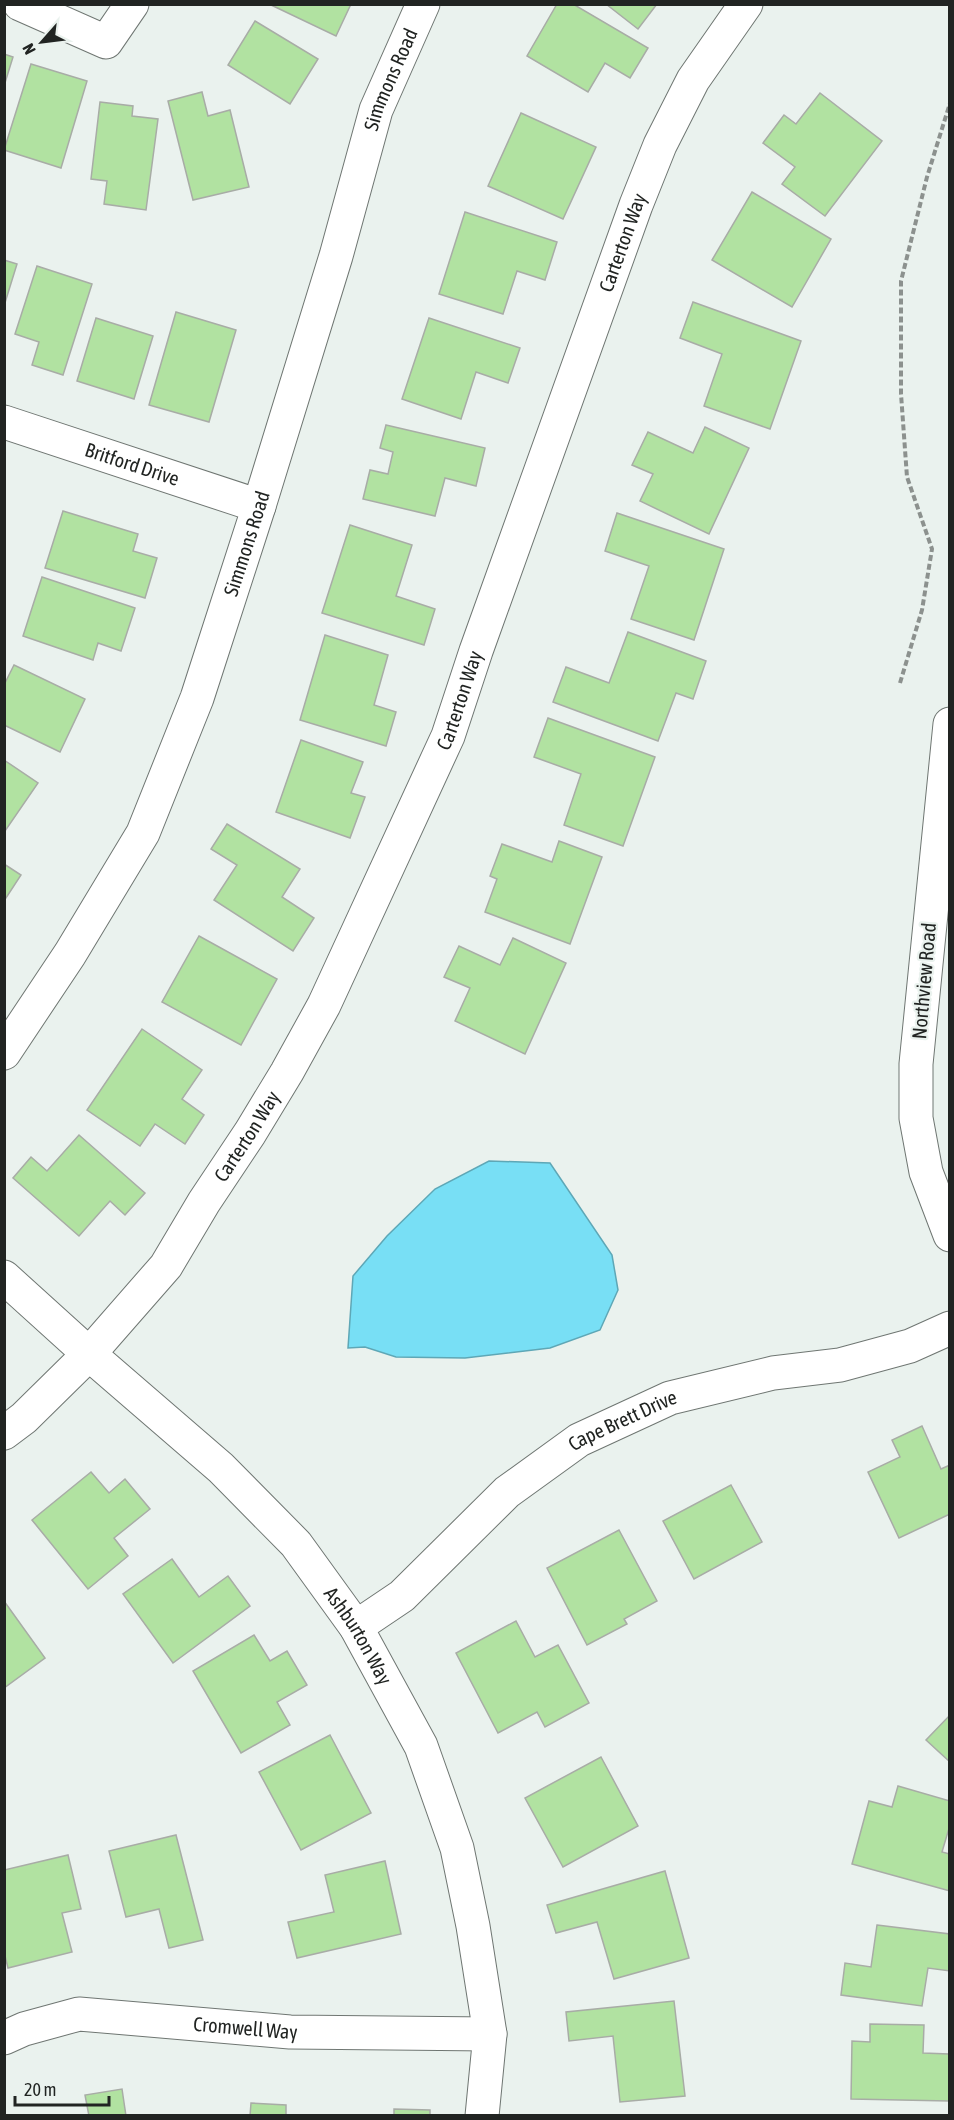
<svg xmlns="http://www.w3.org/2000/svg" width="954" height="2120" viewBox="0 0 954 2120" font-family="'Asap Condensed',sans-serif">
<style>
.water{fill:#78dff5;stroke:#5ea7b6;stroke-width:1.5}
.building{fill:#b1e2a1;stroke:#a8aca6;stroke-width:1.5}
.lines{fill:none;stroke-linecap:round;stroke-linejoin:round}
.minor-casing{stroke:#6f7672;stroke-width:35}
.tertiary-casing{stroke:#6f7672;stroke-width:35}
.path{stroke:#8c918e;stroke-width:4;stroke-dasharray:6 3;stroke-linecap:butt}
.minor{stroke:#fff;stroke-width:33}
.tertiary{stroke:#fff;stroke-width:33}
.labels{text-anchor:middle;stroke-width:4.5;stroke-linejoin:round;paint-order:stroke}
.street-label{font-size:20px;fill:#212422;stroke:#eaf2ee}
</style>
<rect width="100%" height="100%" fill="#eaf2ee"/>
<polygon class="water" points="489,1161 550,1163 612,1255 618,1290 600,1330 550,1348 465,1358 396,1357 365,1347 348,1348 353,1276 387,1236 435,1189"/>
<g class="building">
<polygon points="269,4 351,4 336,36"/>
<polygon points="557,4 573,4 648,48 630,78 605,63 588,92 527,56"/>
<polygon points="606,4 657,4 638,29"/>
<polygon points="255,21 318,59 290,104 228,65"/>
<polygon points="4,54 13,57 4,86"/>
<polygon points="31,64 87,81 61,168 4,150"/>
<polygon points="202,92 208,116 230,110 249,187 193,200 168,101"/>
<polygon points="820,93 882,141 825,216 782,184 795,167 763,143 784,115 796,124"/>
<polygon points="100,102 133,106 132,116 158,119 146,210 104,204 107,181 91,179"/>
<polygon points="521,113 596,147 563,219 488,186"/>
<polygon points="752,192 831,239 792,307 712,260"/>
<polygon points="465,212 557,242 545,280 517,271 503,314 439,294"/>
<polygon points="4,260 17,264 4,306"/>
<polygon points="37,266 92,284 63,375 32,365 39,342 15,334"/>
<polygon points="693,302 801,341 770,429 704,406 722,354 680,338"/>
<polygon points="176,312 236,330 209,422 149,405"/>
<polygon points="96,318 153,336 134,399 77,381"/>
<polygon points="429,318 520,348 508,383 476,372 461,419 402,399"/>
<polygon points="386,425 485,448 476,486 445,478 435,516 363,499 370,470 388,474 393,452 380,448"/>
<polygon points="705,427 749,448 709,534 640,501 653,474 632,465 648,432 693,453"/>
<polygon points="63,511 138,534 133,551 157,558 145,598 45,568"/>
<polygon points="617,513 724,549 694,640 631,619 649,566 605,551"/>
<polygon points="350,525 412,545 396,596 435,609 424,645 322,613"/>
<polygon points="42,577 135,608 121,651 98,643 93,660 23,636"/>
<polygon points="628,632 706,661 693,699 676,693 658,741 553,702 566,667 609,683"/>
<polygon points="325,635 388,655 374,705 396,712 386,746 300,720"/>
<polygon points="14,665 85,699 60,752 4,725 4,685"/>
<polygon points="548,718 655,757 623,846 564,825 581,774 534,757"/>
<polygon points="301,740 363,762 351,793 365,797 350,838 276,812"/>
<polygon points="4,760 38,783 5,831 4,831"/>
<polygon points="227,824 300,869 282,897 314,918 293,951 214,900 237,865 211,849"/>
<polygon points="559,841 602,857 570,944 485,912 497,879 490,876 502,844 552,862"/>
<polygon points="4,864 21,875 4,901"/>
<polygon points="199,936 277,979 241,1045 162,1002"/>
<polygon points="513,938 566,963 525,1054 455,1021 470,988 444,977 459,946 500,965"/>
<polygon points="142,1029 202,1070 182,1099 204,1115 185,1144 155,1124 140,1146 87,1110"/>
<polygon points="79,1135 145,1193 125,1215 110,1201 79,1236 13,1178 31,1157 47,1171"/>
<polygon points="922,1426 941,1469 950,1465 950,1514 899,1538 868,1472 900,1457 892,1440"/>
<polygon points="91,1472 109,1493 125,1479 150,1509 114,1538 128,1556 88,1589 32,1520"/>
<polygon points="731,1485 762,1542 694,1579 663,1521"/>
<polygon points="619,1530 657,1601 624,1619 627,1624 587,1645 547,1568"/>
<polygon points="172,1559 199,1597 228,1576 250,1606 173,1663 123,1594"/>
<polygon points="4,1601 45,1658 4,1688"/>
<polygon points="516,1621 535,1657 558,1645 589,1703 545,1727 537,1712 498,1733 456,1653"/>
<polygon points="254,1635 270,1661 287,1651 307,1685 277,1702 290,1725 241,1753 193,1671"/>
<polygon points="950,1715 950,1762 926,1740"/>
<polygon points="330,1735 371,1813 301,1850 259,1772"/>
<polygon points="601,1757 638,1826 563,1867 525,1798"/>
<polygon points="898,1786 950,1801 950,1825 942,1852 950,1854 950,1891 852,1864 869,1801 892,1807"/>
<polygon points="176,1835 203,1940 169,1948 159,1909 126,1917 109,1851"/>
<polygon points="68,1855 81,1909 62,1913 72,1952 8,1968 4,1952 4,1870"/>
<polygon points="385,1861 401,1934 297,1958 288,1922 334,1912 325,1875"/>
<polygon points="665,1871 689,1958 614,1979 597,1922 556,1933 547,1905"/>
<polygon points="877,1925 950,1934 950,1971 928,1968 922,2006 841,1995 845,1963 871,1967"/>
<polygon points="674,2001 685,2096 620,2102 613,2036 569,2041 566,2012"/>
<polygon points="870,2024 924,2025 923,2053 949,2054 949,2101 851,2099 852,2041 870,2042"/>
<polygon points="122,2089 126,2116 89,2116 85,2095"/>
<polygon points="251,2103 286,2105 286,2116 250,2116"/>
<polygon points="394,2109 430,2110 430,2116 394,2116"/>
</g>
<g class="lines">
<g class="minor-casing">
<g id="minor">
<polyline points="20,4 106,42 132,4"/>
<path id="s1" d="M4,422L259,506"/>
<polyline points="950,724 916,1064 916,1118 926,1172 950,1235"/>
<path id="s2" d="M4,1277L89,1354L221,1468L296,1544L356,1627L421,1746L457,1848L473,1926L490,2034L482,2116"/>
<path id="s3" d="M4,1433L24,1418L89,1354L166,1266L204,1202L250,1133L287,1072L324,1005L448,736L476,651L636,205L660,145L693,80L746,4"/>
<path id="s4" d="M356,1627L402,1596L507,1492L579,1440L670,1398L773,1373L840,1365L910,1346L950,1328"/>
<path id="s5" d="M4,2038L24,2029L79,2014L290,2032L490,2034"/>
</g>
</g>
<g class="tertiary-casing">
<g id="tertiary">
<path id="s6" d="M4,1053L70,954L143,833L197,698L259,506L336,256L376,110L423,4"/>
</g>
</g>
<polyline class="path" points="900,683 922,610 932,549 907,477 901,394 901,281 927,177 950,103"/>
<use href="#minor" class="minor"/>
<use href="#tertiary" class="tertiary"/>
</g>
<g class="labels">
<g class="street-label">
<text dy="7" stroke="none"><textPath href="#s6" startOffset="1054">Simmons Road</textPath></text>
<text dy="7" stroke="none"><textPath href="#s3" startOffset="1358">Carterton Way</textPath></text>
<text dy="7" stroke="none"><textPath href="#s1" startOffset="135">Britford Drive</textPath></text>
<text dy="7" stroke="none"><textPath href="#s6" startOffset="568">Simmons Road</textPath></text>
<text dy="7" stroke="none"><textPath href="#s3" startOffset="872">Carterton Way</textPath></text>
<text transform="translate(924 981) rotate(-85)" y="7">Northview Road</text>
<text dy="7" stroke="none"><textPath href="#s3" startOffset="386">Carterton Way</textPath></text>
<text dy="7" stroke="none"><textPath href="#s4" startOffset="340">Cape Brett Drive</textPath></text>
<text dy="7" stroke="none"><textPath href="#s2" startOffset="507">Ashburton Way</textPath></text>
<text dy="7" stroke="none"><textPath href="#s5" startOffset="246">Cromwell Way</textPath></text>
</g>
</g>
<rect width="954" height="2120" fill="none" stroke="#212422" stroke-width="12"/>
<g transform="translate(42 42) rotate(242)" stroke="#eaf2ee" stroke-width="4.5" paint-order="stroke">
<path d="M0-4.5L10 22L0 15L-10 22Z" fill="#212422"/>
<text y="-9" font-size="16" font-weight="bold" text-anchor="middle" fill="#212422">N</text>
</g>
<path d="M15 2096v9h94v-9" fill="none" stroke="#212422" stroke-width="3"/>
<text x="24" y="2096" font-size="18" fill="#212422" stroke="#eaf2ee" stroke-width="4.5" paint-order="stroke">20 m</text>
</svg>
